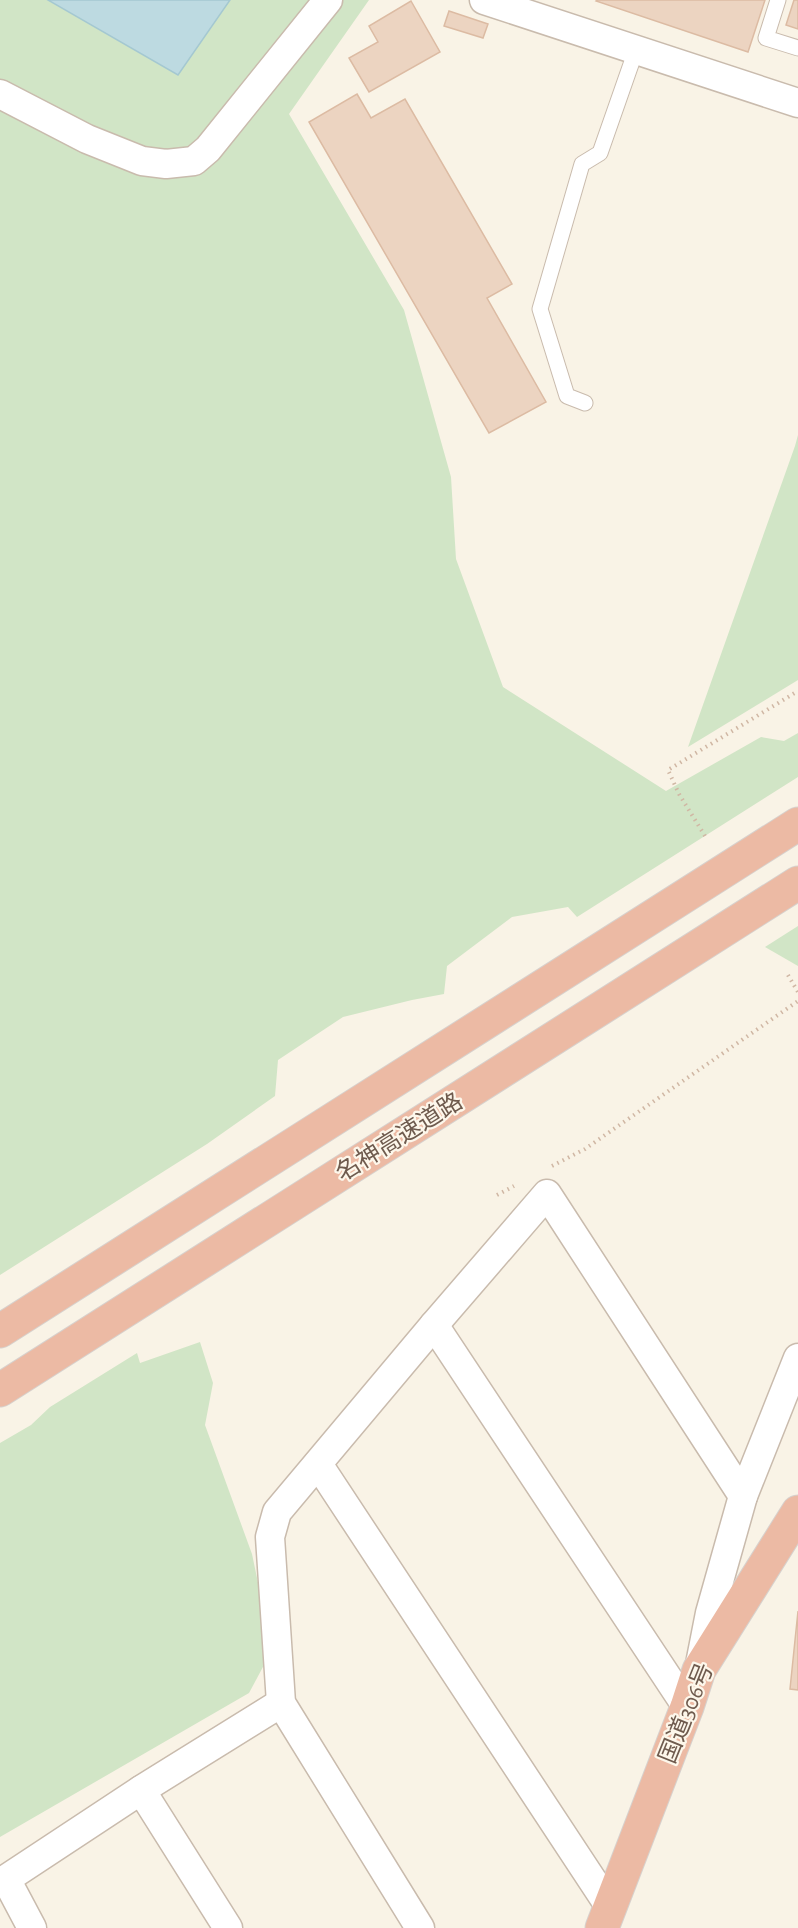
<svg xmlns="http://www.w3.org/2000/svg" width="798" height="1928" viewBox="0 0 798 1928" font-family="'Alegreya Sans','Noto Sans JP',sans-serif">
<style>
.green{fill:#d1e5c6}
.water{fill:#bddae1;stroke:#a4c8d1;stroke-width:1.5}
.building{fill:#ecd4c1;stroke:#dcbba3;stroke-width:1.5}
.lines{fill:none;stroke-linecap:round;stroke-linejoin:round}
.lane-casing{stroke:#c9bbad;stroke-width:17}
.street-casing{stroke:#c9bbad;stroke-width:31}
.highway-casing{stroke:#d7d1cd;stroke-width:35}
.path{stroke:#d0b7a4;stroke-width:4;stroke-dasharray:1.5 4.5;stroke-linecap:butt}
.lane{stroke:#fff;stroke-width:15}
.street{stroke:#fff;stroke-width:28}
.highway{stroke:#ecbaa4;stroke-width:33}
.labels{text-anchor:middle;stroke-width:4.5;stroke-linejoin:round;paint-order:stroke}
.street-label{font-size:24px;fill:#6f5b4e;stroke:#fdf7eb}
</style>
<rect width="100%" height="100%" fill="#f9f3e6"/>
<g class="green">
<polygon points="0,0 48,0 178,75 230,0 369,0 289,114 404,310 451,477 456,559 503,687 666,791 761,737 784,741 798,733 798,777 577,917 568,907 512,917 447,966 444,994 412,1000 343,1017 278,1060 275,1096 207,1144 0,1275"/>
<polygon points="798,435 798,680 688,747 795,446"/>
<polygon points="798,926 798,966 765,947"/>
<polygon points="200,1342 213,1383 205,1425 252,1554 272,1650 249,1693 0,1837 0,1443 31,1425 50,1407 137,1353 140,1363"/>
</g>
<polygon class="water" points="48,0 230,0 178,75"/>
<g class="building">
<polygon points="597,0 765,0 748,52 596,1"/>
<polygon points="794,0 798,0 798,29 786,25"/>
<polygon points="411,1 440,52 369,92 349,58 378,42 369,26"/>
<polygon points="449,11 488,24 483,38 444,26"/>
<polygon points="357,94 371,118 405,99 512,284 487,298 546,402 489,433 309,122"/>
<polygon points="798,1611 798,1690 790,1689"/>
</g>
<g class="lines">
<g class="lane-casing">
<g id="lane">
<polyline points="778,0 766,38 798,48"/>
<polyline points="585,403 567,396 540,309 582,164 600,153 636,50"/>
</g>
</g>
<g class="street-casing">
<g id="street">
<polyline points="484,0 798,103"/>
<polyline points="0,94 87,139 142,161 166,164 194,161 208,149 328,0"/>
<polyline points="434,1325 687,1707"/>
<polyline points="318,1464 610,1907"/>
<polyline points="743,1496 798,1358"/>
<polyline points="141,1790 228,1928"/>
<polyline points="32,1928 6,1879 141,1790 281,1703"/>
<polyline points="420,1928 281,1703 270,1537 277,1512 434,1325 547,1194 743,1496 710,1613 700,1664"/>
</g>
</g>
<g class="highway-casing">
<g id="highway">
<polyline points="0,1331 798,824"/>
<polyline points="0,1390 798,883"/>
<polyline points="602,1928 687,1707 699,1670 798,1512"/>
</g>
</g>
<g class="path">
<polyline points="705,836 679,794 668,770 798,691"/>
<polyline points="788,975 798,992"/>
<polyline points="552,1166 585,1149 798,1001"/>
<polyline points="497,1195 514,1186"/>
</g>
<use href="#lane" class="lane"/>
<use href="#street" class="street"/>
<use href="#highway" class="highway"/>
</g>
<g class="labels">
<g class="street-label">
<text transform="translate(399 1137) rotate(-32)" y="8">名神高速道路</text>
<text transform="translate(686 1713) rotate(-68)" y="8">国道306号</text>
</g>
</g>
</svg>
